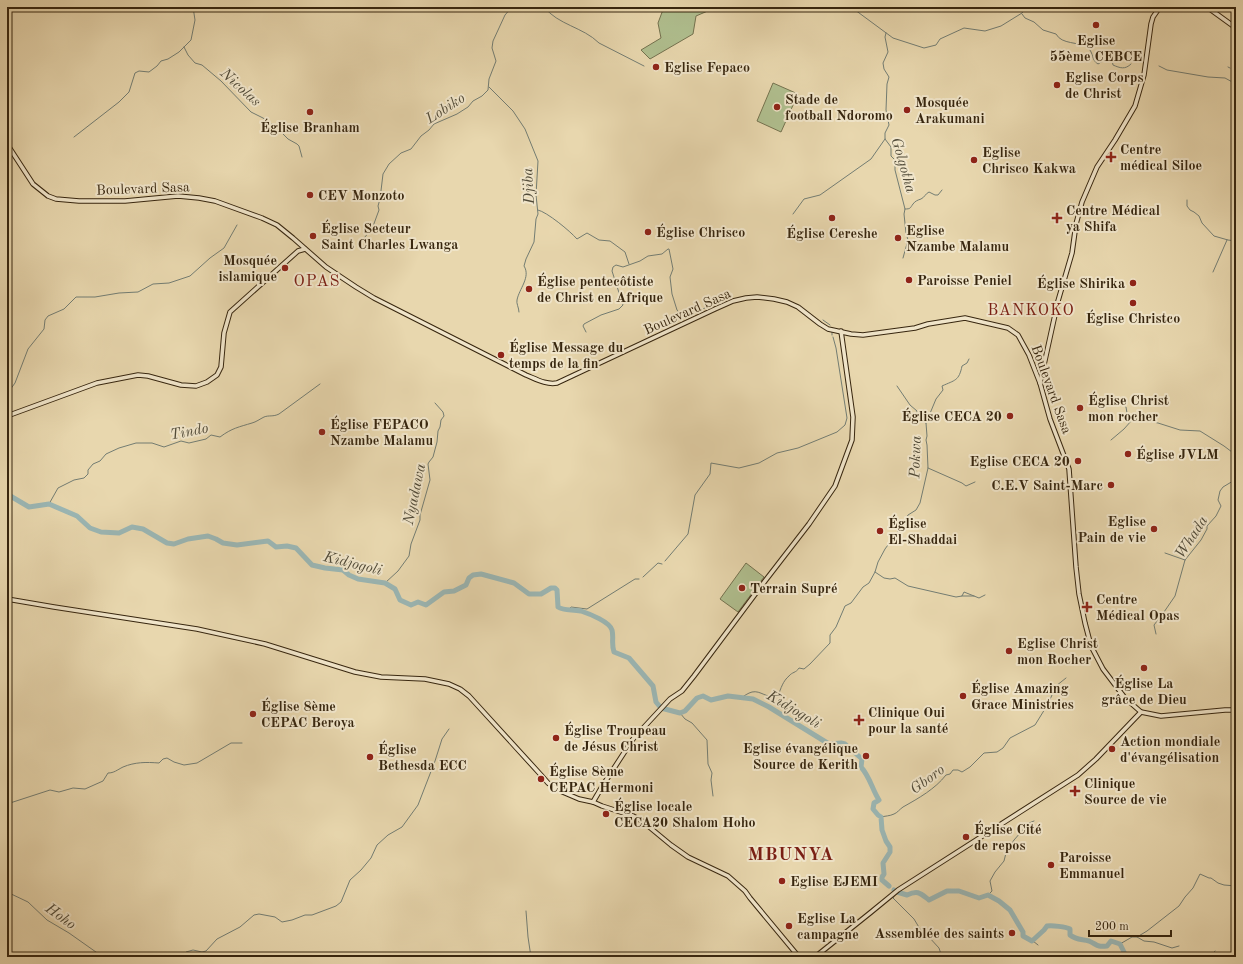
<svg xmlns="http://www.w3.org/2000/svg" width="1243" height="964" font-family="'Old Standard TT',serif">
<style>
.green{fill:#b0bf8f;stroke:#74724f}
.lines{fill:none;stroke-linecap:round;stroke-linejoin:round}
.stream{stroke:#737d73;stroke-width:1}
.river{stroke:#9bb7b5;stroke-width:5}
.secondary-casing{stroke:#37260f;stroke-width:5.5}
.secondary{stroke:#f0e5ca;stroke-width:3.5}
.poi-dot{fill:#8f2418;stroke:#f0e5ca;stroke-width:1.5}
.labels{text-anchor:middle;stroke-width:4;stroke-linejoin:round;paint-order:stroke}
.poi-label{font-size:14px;font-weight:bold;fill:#37260f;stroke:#f0e5ca;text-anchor:start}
.street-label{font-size:14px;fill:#37260f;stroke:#f0e5ca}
.water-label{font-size:15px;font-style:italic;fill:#504a38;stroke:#f0e5ca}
.quarter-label{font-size:16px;letter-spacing:1px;fill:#7a1f14;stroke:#f0e5ca}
.district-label{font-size:18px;font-weight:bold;letter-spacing:1px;fill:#7a1f14;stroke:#f0e5ca}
</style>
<rect width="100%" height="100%" fill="#e8d7ae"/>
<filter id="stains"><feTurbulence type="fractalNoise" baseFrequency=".005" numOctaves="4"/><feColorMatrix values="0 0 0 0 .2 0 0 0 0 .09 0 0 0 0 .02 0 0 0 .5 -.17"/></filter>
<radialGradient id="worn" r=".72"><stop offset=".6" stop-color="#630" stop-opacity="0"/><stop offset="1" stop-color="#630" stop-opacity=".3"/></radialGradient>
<g class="green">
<polygon points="664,7 710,7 710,10 696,16 693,34 650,59 641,50 661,38 658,23"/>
<polygon points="773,83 798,94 781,132 757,121"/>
<polygon points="746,563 764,577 738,612 720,599"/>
</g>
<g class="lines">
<g class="stream">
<path d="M544 7C558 25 583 27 599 43L644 66"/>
<polyline points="851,7 893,38 924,48 936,45 940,39 964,28 985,31 1001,26 1022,13 1027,7"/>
<path d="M1022 14 1025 18 1034 22 1043 30 1056 34C1062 45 1078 41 1088 48 1094 53 1091 60 1098 64L1103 61 1112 60 1113 65C1120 68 1125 70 1131 64"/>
<polyline points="886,33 885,37 888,52 883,63 884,69 889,77 887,84 886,110 889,125 885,133 885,139 891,147 891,156 895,160 895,170 905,209 904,214 906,233 908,240 903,258"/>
<polyline points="184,47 188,55 195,63 202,65 221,81 251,112 263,118 275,126 288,139 297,144 299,146 302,157"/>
<polyline points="1159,66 1167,70 1208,77 1225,78 1236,84"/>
<polyline points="1228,67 1230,68"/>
<path d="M489 87 513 111 525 129 538 161 536 195 538 214 536 219 534 242 526 259 524 266C531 277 519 289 517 300 516 303 519 308 519 312"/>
<polyline points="74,137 119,102 129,92 135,73 139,71 149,72 157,66 161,61 168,59 179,52 191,40 195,20 193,7"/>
<polyline points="1187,200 1187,206 1190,210 1194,212 1199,216 1202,223 1214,236 1228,240 1236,241"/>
<path d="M905 209C911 209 910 208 913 204 915 201 918 200 921 199 925 197 925 194 929 192L935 195H938L942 190"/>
<path d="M538 210C547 212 570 231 577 239L587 233 599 240 610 241 625 252 629 264"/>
<polyline points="793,214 804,199 820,195 871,159 885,139"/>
<polyline points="364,238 372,229 379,210 378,206 380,199 383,174 389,164 401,153 411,149 421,136 429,130 434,124 457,114 468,107 473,101 482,96 488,90 489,79 496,61 492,48 493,41 505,15 512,7"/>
<polyline points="1213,272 1227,240"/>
<polyline points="823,320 830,325"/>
<polyline points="586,332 583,326 584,324 601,315 619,309 623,305 612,271 613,267 616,265 623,267 640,261 648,256 662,254 668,249 669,249 673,269 670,277 672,294 677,310 682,316 725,301"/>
<polyline points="832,332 832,335"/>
<path d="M897 386 910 405 917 411C917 418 919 421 926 423"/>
<polyline points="7,394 15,383 28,349 44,329 45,320 48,316 64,309 76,297 95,297 119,293 138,292 153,284 169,283 190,276 210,258 224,248 237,225"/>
<polyline points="1118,401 1126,407 1127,413 1133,419 1137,421 1143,422 1148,421 1158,423 1180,430 1200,431 1224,446 1236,455"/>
<polyline points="1111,440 1124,429 1132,420"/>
<polyline points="928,468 962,483 966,486 975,482"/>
<path d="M49 504 58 488 74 480 84 478 88 474V470L93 464 100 461 106 454 119 448 136 443H152L164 447 181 441 189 443 206 439 211 435 220 437C232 428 239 427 252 423 256 422 260 419 264 417 269 415 273 417 279 414L320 384"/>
<polyline points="1165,553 1185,560"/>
<polyline points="665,561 688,534 695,495 710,474 711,463 739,468 759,463 777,453 798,448 837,432 845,425 847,418 836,348 833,337"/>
<polyline points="875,572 884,578 890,579 895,578 908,586 956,597 962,596 964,592 979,598 985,595"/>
<polyline points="643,577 658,563 662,564"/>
<polyline points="385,583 398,571 409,556 411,544 420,520 420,515 430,480 428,464 429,462 433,457 437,442 438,431 440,427 441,420 444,416 443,412 435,403"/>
<polyline points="962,596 974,596"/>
<polyline points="569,609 571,607 587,609 635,579 639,579"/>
<polyline points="1156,634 1154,625 1164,612 1175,596 1185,560 1201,540 1207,529 1207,526 1216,516 1221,506 1218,500 1220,491 1223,487 1233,481 1236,475"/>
<path d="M741 698C744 696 748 693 752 692 761 690 766 699 778 696 781 688 783 681 789 676 792 672 796 673 799 668L804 669 810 664 830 643V635L836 627 845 606 851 603 863 587 869 583 875 572 878 562 885 549 899 530 908 515 916 510 920 503 928 468 927 445 926 440 927 436 926 423 936 399 943 390 942 386C955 380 959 381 962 366L967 363 969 359"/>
<polyline points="680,713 685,719 692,723 707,740 708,764 712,773 711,780 713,796"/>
<path d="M7 804 50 790 59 792 73 788 85 789 103 781 108 773C114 773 117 770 123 767 135 762 146 762 159 763L163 759 167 758 174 762 184 765 197 763 231 743H242"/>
<path d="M881 817C885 816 890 816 894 814 897 813 900 809 903 807 919 798 935 789 946 775L950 774 953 770H958L962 772 970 767 984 753 997 752 1003 748 1010 738 1035 725 1048 704 1056 686 1066 678"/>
<polyline points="7,892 28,902 47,920 69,933 103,957"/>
<polyline points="895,895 893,898 914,919 920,929 928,936 939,948 942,957"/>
<polyline points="988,895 992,891 990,881 995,872 1004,861 1006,853 1014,840 1029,823 1034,821"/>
<polyline points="526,911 528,937 531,957"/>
<polyline points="1137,937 1144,941 1154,942 1172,948 1179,946"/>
<polyline points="1033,941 1038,945"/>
<polyline points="1120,944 1132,937 1137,937 1147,931 1179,906 1185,897 1193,888 1200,874 1209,878 1211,878 1218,883 1224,885 1236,886"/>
<polyline points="184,957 186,952 193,950 202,952 206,951 217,939 240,927 254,915 259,914 275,917 282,922 292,920 305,915 312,915 336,906 341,902 350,880 361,870 371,858 377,845 388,835 402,827 418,805 435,761 442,739 449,729"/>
<polyline points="1211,957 1215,951"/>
</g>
<g class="river">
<path d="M7 494 29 507 49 504 77 516 90 528 101 532 119 533 132 527 143 529 167 543 174 544 188 539 208 536 216 539 223 543 237 545 268 541 276 547 287 546 296 548 312 565 325 568 343 570 349 575 358 579 385 583 395 589 400 600 411 605 418 602 426 605 444 592 454 591 466 585 469 578 473 575 481 574 514 583 529 594H541L551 588H555L557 590 558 607C564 611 573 609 581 611 590 614 610 622 612 630 614 638 611 643 614 652L629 658 653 686 656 702 661 708 680 713 685 711 697 698 703 696 711 700 728 696 753 699 769 707 829 744 841 743 845 744 862 759 861 767C870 777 872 789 879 800L874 803 873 809 878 815 881 817 882 830 886 841 890 847V852L883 863 884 874 882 877V880L889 886"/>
<path d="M894 890 897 892 907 895C918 890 920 893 929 900L947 891H959L979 898 988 895 999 901 1010 910 1023 932V936L1032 941 1044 930 1047 926C1052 925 1066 927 1070 929V935C1076 940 1082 939 1089 941 1098 945 1096 947 1107 946L1111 941 1120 944 1125 954 1129 957"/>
</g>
<g class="secondary-casing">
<g id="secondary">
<polyline points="1207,7 1236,28"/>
<path d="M7 144 33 184 48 196 56 199 79 201H125L178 196 199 198 215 201 262 218 277 225 293 238 326 267 356 287 374 298 526 375C536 379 546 385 557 383L715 309 733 301 746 298 757 297 774 299 787 302 798 307 820 324 828 329 851 334 863 335 915 328 928 324 965 318 1008 328 1018 335 1029 355 1040 383 1050 419 1069 469 1076 567 1079 594 1085 623 1091 646 1103 669 1125 698 1141 712 1161 716 1225 710H1236"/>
<polyline points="1040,383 1058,301 1072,253 1076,224 1082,202 1097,167 1115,140 1135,106 1144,75 1151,24 1153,17 1160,7"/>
<polyline points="7,416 97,383 138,375 148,376 181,385 196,386 207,382 217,375 221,367 224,333 230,312 298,251 305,249"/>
<polyline points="7,599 54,607 197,629 265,644 355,672 381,677 425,679 449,684 460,689 469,696 541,775 548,783 558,790 579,799 593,802 602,806 633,816 642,821 671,845 688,857 728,876 745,891 750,898 799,957"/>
<polyline points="593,802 603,785 633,739 670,699 682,691 694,676 765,581 809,524 835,486 852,440 853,417 841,331"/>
<polyline points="815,957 870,913 898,890 1078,775 1096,759 1141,712"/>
</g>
</g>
<use href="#secondary" class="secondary"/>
</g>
<g class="poi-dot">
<circle cx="1096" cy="25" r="4"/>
<circle cx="656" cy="67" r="4"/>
<circle cx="1057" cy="85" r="4"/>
<circle cx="777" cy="107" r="4"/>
<circle cx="907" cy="110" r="4"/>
<circle cx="310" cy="112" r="4"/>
<path d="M1109 151h4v4h4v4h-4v4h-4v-4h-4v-4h4z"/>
<circle cx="974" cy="160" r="4"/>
<circle cx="310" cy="195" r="4"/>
<circle cx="832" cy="218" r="4"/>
<path d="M1055 212h4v4h4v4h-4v4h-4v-4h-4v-4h4z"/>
<circle cx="648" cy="232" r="4"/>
<circle cx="313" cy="236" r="4"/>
<circle cx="898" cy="238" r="4"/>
<circle cx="285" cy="268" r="4"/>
<circle cx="909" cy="280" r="4"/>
<circle cx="1133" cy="283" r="4"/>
<circle cx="529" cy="289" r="4"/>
<circle cx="1133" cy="303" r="4"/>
<circle cx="501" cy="355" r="4"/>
<circle cx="1080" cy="408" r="4"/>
<circle cx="1010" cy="416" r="4"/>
<circle cx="322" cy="432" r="4"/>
<circle cx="1128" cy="454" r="4"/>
<circle cx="1078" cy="461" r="4"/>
<circle cx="1111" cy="485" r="4"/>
<circle cx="1154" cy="529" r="4"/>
<circle cx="880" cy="531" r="4"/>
<circle cx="742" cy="588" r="4"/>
<path d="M1085 601h4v4h4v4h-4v4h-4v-4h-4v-4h4z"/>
<circle cx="1009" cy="651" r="4"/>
<circle cx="1144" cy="668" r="4"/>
<circle cx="963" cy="696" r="4"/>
<circle cx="253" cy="714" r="4"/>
<path d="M857 714h4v4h4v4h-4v4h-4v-4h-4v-4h4z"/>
<circle cx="556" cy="738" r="4"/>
<circle cx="1112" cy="749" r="4"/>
<circle cx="866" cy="756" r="4"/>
<circle cx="370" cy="757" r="4"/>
<circle cx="541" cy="779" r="4"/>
<path d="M1073 785h4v4h4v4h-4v4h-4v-4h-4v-4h4z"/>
<circle cx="606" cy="814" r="4"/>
<circle cx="966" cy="837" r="4"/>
<circle cx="1051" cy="865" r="4"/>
<circle cx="782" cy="881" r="4"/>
<circle cx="789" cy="926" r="4"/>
<circle cx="1012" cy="933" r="4"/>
</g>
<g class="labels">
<g class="poi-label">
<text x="1096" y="45" text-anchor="middle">Eglise<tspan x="1096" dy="16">55ème CEBCE</tspan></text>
<text x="664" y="72">Eglise Fepaco</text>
<text x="1065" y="82">Eglise Corps<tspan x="1065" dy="16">de Christ</tspan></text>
<text x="785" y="104">Stade de<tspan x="785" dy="16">football Ndoromo</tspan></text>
<text x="915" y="107">Mosquée<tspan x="915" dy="16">Arakumani</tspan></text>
<text x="310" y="132" text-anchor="middle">Église Branham</text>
<text x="1120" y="154">Centre<tspan x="1120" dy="16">médical Siloe</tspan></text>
<text x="982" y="157">Eglise<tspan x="982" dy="16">Chrisco Kakwa</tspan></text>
<text x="318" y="200">CEV Monzoto</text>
<text x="1066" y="215">Centre Médical<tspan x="1066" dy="16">ya Shifa</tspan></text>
<text x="321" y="233">Église Secteur<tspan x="321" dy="16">Saint Charles Lwanga</tspan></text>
<text x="906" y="235">Eglise<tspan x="906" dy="16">Nzambe Malamu</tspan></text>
<text x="656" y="237">Église Chrisco</text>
<text x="832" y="238" text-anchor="middle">Église Cereshe</text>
<text x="277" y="265" text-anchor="end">Mosquée<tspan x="277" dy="16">islamique</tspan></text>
<text x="917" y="285">Paroisse Peniel</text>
<text x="537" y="286">Église pentecôtiste<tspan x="537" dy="16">de Christ en Afrique</tspan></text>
<text x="1125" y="288" text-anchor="end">Église Shirika</text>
<text x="1133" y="323" text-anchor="middle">Église Christco</text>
<text x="509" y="352">Église Message du<tspan x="509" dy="16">temps de la fin</tspan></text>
<text x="1088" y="405">Église Christ<tspan x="1088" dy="16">mon rocher</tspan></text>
<text x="1002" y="421" text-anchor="end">Église CECA 20</text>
<text x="330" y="429">Église FEPACO<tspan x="330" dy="16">Nzambe Malamu</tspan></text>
<text x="1136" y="459">Église JVLM</text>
<text x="1070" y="466" text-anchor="end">Eglise CECA 20</text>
<text x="1103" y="490" text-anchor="end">C.E.V Saint-Marc</text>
<text x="1146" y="526" text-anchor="end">Eglise<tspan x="1146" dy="16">Pain de vie</tspan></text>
<text x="888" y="528">Église<tspan x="888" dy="16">El-Shaddai</tspan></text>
<text x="750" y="593">Terrain Supré</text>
<text x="1096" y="604">Centre<tspan x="1096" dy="16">Médical Opas</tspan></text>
<text x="1017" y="648">Eglise Christ<tspan x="1017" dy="16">mon Rocher</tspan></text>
<text x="1144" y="688" text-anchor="middle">Église La<tspan x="1144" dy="16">grâce de Dieu</tspan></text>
<text x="971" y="693">Église Amazing<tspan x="971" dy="16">Grace Ministries</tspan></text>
<text x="261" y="711">Église 8ème<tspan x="261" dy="16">CEPAC Beroya</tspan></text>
<text x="868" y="717">Clinique Oui<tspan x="868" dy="16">pour la santé</tspan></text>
<text x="564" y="735">Église Troupeau<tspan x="564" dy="16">de Jésus Christ</tspan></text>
<text x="1120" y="746">Action mondiale<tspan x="1120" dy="16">d'évangélisation</tspan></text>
<text x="858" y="753" text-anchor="end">Eglise évangélique<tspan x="858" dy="16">Source de Kerith</tspan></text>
<text x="378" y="754">Église<tspan x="378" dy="16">Bethesda ECC</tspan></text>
<text x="549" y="776">Église 8ème<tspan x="549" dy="16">CEPAC Hermoni</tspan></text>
<text x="1084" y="788">Clinique<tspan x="1084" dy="16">Source de vie</tspan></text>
<text x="614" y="811">Église locale<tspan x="614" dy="16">CECA20 Shalom Hoho</tspan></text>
<text x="974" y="834">Église Cité<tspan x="974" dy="16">de repos</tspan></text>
<text x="1059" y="862">Paroisse<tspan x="1059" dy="16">Emmanuel</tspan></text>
<text x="790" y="886">Eglise EJEMI</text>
<text x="797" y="923">Eglise La<tspan x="797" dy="16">campagne</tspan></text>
<text x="1004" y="938" text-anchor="end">Assemblée des saints</text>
</g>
<g class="street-label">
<text transform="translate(143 188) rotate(-2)" y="5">Boulevard Sasa</text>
<text transform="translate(687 311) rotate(-24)" y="5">Boulevard Sasa</text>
<text transform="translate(1052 389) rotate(70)" y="5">Boulevard Sasa</text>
</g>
<g class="water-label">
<text transform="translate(241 87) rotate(42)" y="5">Nicolas</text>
<text transform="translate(445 108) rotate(-33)" y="5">Lobiko</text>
<text transform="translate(904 165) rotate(74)" y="5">Golgotha</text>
<text transform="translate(528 186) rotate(-93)" y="5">Djiba</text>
<text transform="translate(189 431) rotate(-11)" y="5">Tindo</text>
<text transform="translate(915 457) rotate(-88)" y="5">Pokwa</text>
<text transform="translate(414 494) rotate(-78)" y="5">Nyadawa</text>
<text transform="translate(1191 537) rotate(-57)" y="5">Whada</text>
<text transform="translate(353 563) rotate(14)" y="5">Kidjogoli</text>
<text transform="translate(794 709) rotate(31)" y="5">Kidjogoli</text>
<text transform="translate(927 779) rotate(-37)" y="5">Gboro</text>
<text transform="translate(61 916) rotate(36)" y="5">Hoho</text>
</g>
<g class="quarter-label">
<text x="317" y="286">OPAS</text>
<text x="1031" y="315">BANKOKO</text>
</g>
<g class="district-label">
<text x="791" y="860">MBUNYA</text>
</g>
</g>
<rect width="1243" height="964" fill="none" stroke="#e8d7ae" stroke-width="24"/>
<rect x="8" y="8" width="1227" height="948" fill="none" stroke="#37260f" stroke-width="2"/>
<rect x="12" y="12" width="1219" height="940" fill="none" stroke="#37260f"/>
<path d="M1089 930v6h82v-6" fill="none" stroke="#37260f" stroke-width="2"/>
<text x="1095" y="930" font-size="12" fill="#37260f" stroke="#f0e5ca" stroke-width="3" paint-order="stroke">200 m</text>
<rect width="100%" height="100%" filter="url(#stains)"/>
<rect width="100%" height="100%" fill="url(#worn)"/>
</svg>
